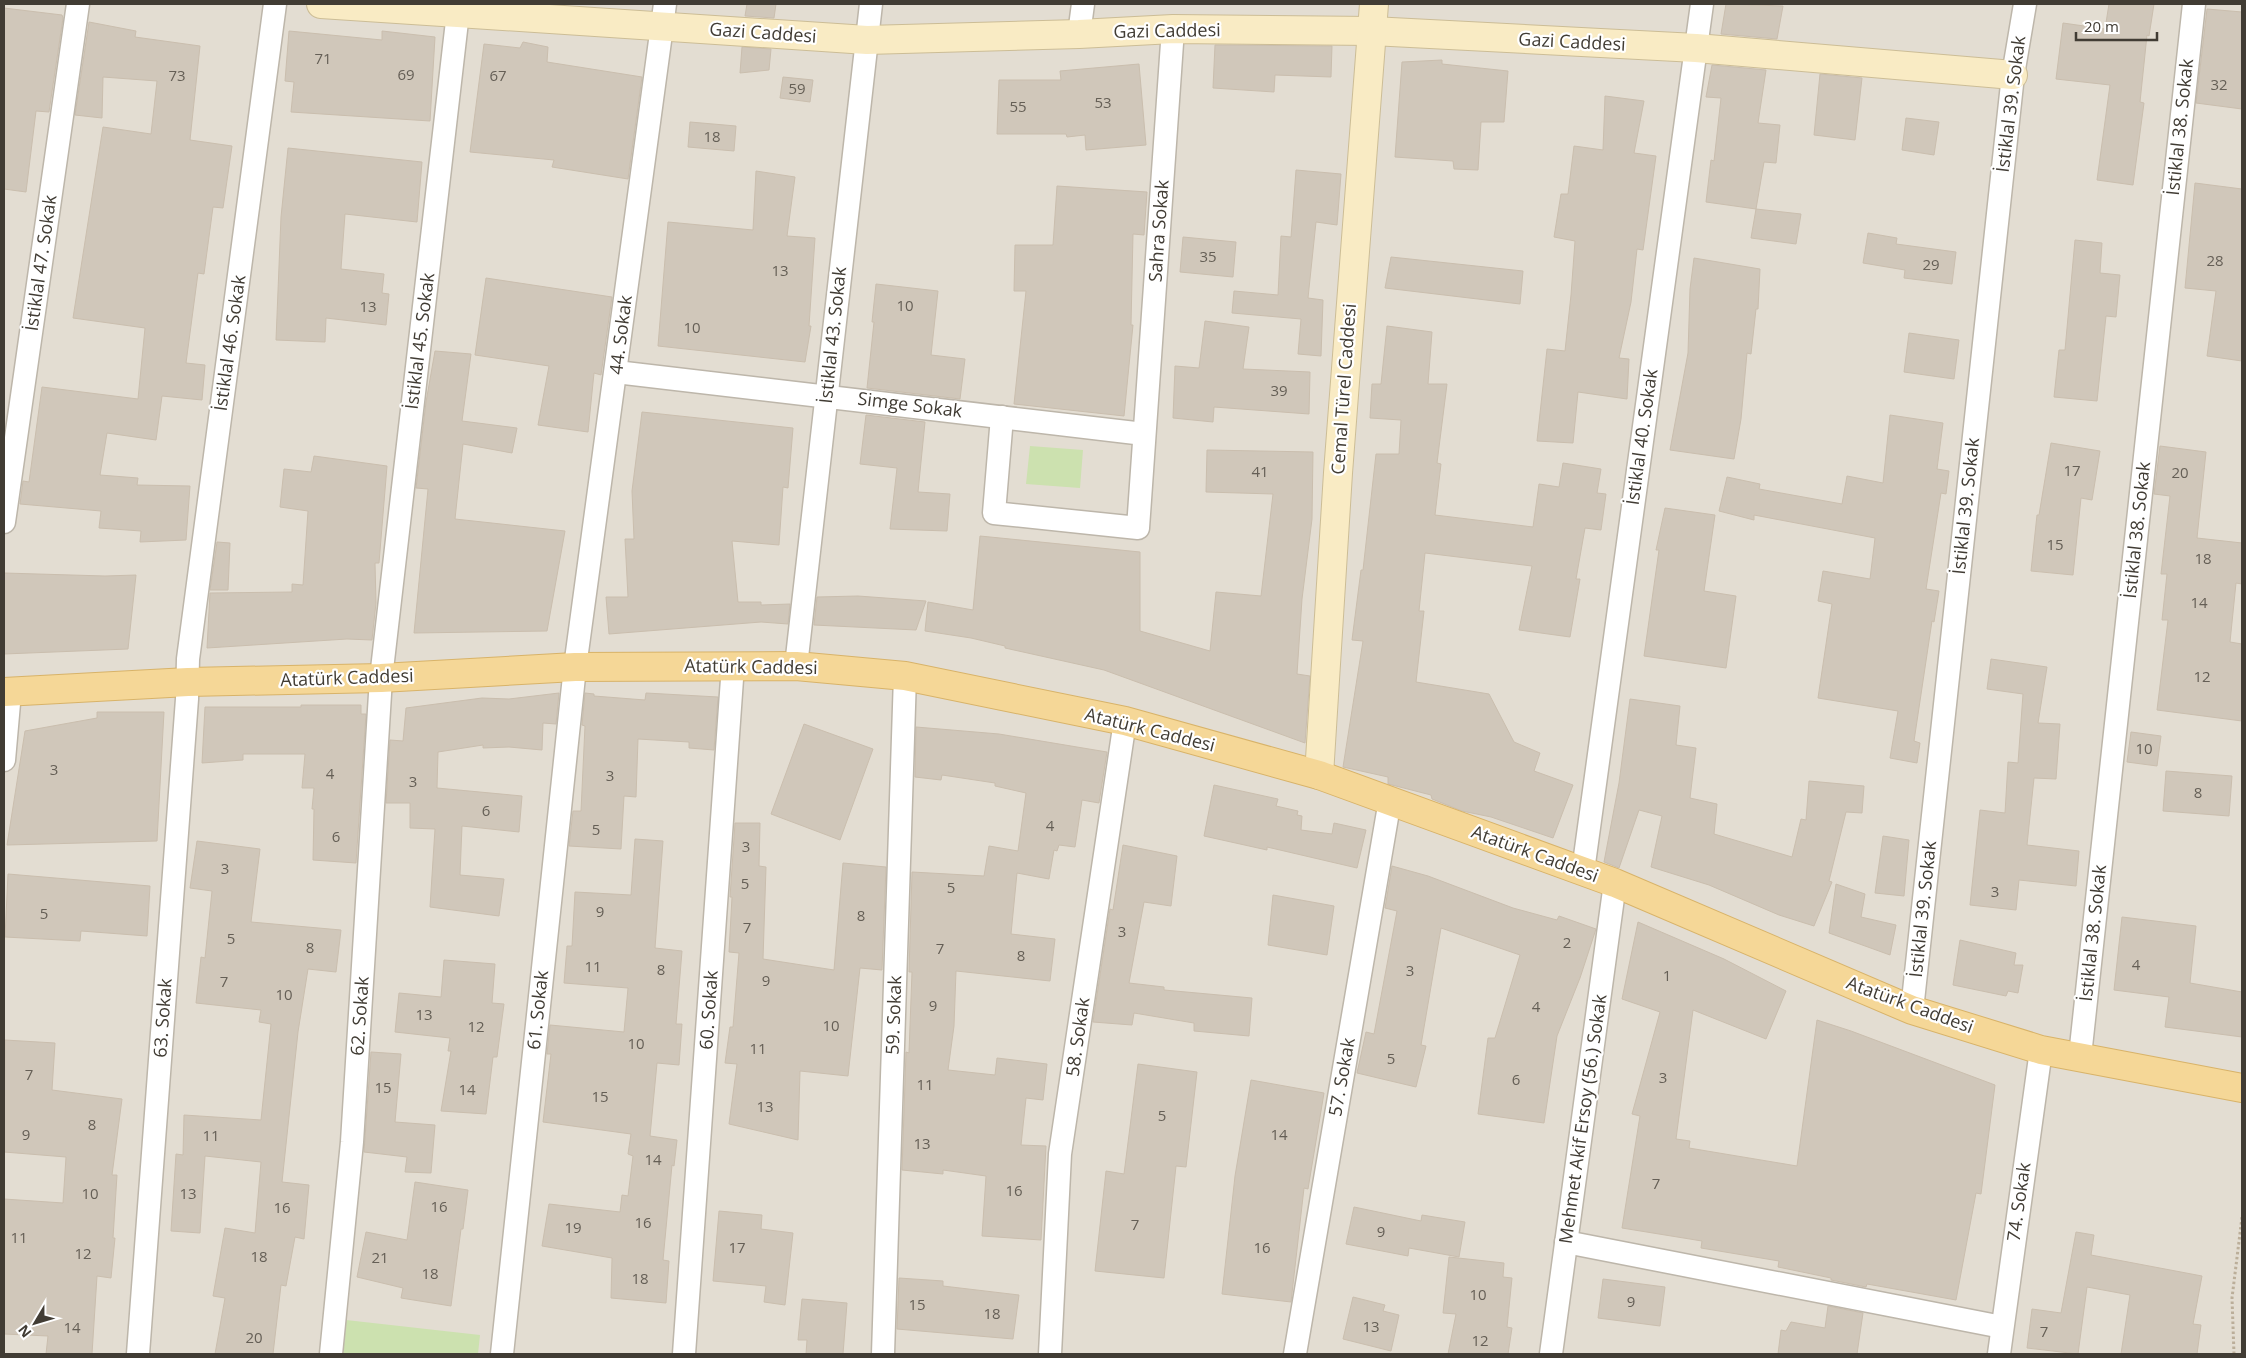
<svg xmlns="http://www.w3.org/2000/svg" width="2246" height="1358" font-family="'Open Sans',sans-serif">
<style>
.residential{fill:#e3ddd2}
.green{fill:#cce1af}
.building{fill:#d0c7ba;stroke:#cabeae}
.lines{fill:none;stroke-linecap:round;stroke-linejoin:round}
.street-casing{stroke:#bdb6aa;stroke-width:25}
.secondary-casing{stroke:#ccbd96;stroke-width:30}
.primary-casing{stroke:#d8b369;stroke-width:30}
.path{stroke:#bbae99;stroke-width:3;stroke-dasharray:2.5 2.5;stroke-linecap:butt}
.street{stroke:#fff;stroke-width:22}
.secondary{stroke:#f9ebc4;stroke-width:28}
.primary{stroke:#f5d797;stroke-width:28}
.labels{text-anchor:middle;stroke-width:4.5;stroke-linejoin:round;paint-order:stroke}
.number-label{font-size:15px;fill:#655f56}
.street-label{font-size:18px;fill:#413c34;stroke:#fff}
</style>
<rect width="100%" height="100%" fill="#f0ece3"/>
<rect class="residential" x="4" y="4" width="2238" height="1350"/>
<g class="green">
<polygon points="1030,446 1083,450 1080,488 1026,484"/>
<polygon points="346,1320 480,1335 478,1354 343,1354"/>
</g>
<g class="building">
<polygon points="747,4 776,4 774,18 745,16"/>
<polygon points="1726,4 1783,6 1777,39 1721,34"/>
<polygon points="2109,4 2154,4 2149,36 2147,35 2140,102 2144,103 2133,185 2097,180 2110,85 2056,79 2063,23 2105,29"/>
<polygon points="4,8 62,15 63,18 49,112 36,111 26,192 4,189"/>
<polygon points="2207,9 2242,12 2242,109 2196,103"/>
<polygon points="89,22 136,31 135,37 200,46 190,140 232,146 223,208 213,207 204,274 198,273 186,363 205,365 202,400 162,396 156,440 107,433 100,475 138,478 137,485 190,486 186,540 140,542 141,531 99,528 101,511 20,504 23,481 29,482 42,387 138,399 145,328 73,318 103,127 151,134 157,81 103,77 102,118 75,115"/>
<polygon points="289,31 382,40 382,31 435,37 430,121 291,112 294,82 285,81"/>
<polygon points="523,42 548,47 547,62 642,77 628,179 552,167 554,160 470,152 484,44 520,48"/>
<polygon points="1215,45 1332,46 1331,77 1275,75 1274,92 1213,88"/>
<polygon points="742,47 771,49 769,70 740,73"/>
<polygon points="1442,60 1442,64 1508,71 1504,122 1481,122 1478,170 1454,169 1453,161 1395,157 1402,62"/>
<polygon points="1139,64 1146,145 1086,150 1085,135 1067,137 1066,134 997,134 999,80 1061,80 1060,71"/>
<polygon points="1712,65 1766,70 1758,123 1780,125 1776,163 1764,162 1756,209 1706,202 1711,160 1714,161 1721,98 1706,97"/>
<polygon points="1820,74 1862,78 1855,140 1814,135"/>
<polygon points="783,77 813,80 810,102 780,98"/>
<polygon points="1605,96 1644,101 1634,153 1656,156 1643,250 1637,249 1631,302 1619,358 1629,359 1627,399 1578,392 1573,443 1537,441 1547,349 1565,351 1571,295 1575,241 1554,237 1561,194 1568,194 1574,146 1603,150"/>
<polygon points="1906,118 1939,122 1934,155 1902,150"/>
<polygon points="690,122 736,126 734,151 688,147"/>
<polygon points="288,148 422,162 417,222 345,214 341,269 384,274 382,293 389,294 386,325 326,318 325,342 276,340 281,217"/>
<polygon points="1296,170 1341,174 1337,225 1316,222 1308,298 1323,300 1321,356 1298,354 1301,319 1232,313 1234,291 1278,295 1281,236 1291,237"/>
<polygon points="756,171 795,177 787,236 815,238 809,326 811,326 805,362 658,346 668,222 753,230"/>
<polygon points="2195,183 2242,189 2242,361 2207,356 2216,291 2185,288"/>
<polygon points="1057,186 1147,192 1144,235 1133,234 1131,325 1133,325 1124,416 1014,404 1026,291 1014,291 1015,245 1053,245"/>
<polygon points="1756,209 1801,214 1796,244 1751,238"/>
<polygon points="1868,233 1897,238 1896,244 1956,252 1952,284 1904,278 1905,270 1863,263"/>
<polygon points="1183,237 1236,242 1233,277 1180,272"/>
<polygon points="2075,240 2102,243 2100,273 2120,275 2116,317 2106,316 2097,401 2054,397 2059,350 2065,350"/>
<polygon points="1391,257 1523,271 1520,304 1385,288"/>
<polygon points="1694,258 1760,269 1758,309 1756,309 1751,354 1747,353 1741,419 1734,459 1670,450 1688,353 1690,289"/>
<polygon points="486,278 612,297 601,375 594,373 588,432 538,425 549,366 475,355"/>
<polygon points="876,284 938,291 931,355 965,359 960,399 867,388 874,322 872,322"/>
<polygon points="1205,321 1249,327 1243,369 1310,372 1309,414 1214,407 1213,422 1173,418 1175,366 1199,368"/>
<polygon points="1387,326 1432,332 1428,384 1447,384 1437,463 1441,464 1435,515 1533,527 1539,484 1559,487 1563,463 1601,469 1597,493 1606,494 1601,530 1585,528 1576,579 1580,579 1570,637 1519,630 1532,566 1425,553 1419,611 1424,611 1416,682 1489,694 1514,742 1540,753 1534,771 1573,785 1553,838 1491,817 1462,811 1432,799 1431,795 1388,784 1388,777 1343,767 1363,641 1352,640 1361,570 1363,570 1376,454 1399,454 1401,420 1370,418 1372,384 1381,384"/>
<polygon points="1909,333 1959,340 1954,379 1904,372"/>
<polygon points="435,351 471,354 462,421 517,428 512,453 463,444 455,519 565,531 547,631 414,633 428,489 416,488 426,402"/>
<polygon points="642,412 793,428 788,488 783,487 779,545 732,541 738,602 761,602 761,605 790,604 788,624 761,622 609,634 606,597 628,597 625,539 634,539 632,491"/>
<polygon points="866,415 925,422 918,492 950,494 947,531 890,529 897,468 860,464"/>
<polygon points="1890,415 1943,423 1937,469 1949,471 1946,494 1941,493 1926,589 1939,591 1934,622 1932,621 1914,741 1920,743 1917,763 1890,758 1898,711 1818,698 1832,604 1818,601 1823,571 1870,579 1875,538 1754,515 1754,520 1719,511 1727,477 1760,484 1759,489 1842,504 1847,476 1883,483"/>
<polygon points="2051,443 2100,451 2092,500 2081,498 2073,575 2031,571 2037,515 2039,515"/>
<polygon points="2160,446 2206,452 2197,538 2242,543 2242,584 2236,583 2230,642 2242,644 2242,721 2157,710 2168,620 2162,620 2167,574 2161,574 2170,496 2154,494"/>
<polygon points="1207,450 1313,452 1312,519 1302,599 1297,674 1310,676 1305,743 1104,670 1005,648 1005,646 971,638 925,631 928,602 973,610 980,536 1140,552 1140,631 1210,651 1216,592 1261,596 1273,494 1206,492"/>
<polygon points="314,456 387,466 379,563 375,563 376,603 372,640 347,639 207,648 210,593 292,592 292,584 303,585 308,511 280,507 284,469 311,472"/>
<polygon points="1665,508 1715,515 1704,591 1736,596 1726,668 1644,656 1659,550 1656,550"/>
<polygon points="217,542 230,543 228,590 210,590"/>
<polygon points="4,573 105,576 136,575 128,649 4,654"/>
<polygon points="858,596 926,601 916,630 814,625 817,597"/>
<polygon points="1991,659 2047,667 2038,723 2060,724 2056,779 2034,778 2027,845 2079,851 2076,886 2019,880 2016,910 1970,905 1980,810 2005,813 2008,762 2018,763 2023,694 1987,689"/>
<polygon points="559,693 556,724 543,723 542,750 509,747 483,748 483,745 438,752 437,788 522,796 519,832 462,826 460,875 504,879 499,916 430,907 435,829 410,828 410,803 386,803 390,740 403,741 406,708 482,698 509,699"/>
<polygon points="585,693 594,694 594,696 645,700 646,693 718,697 714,750 689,748 689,742 638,739 636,797 624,796 621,849 569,846 573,811 581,811 585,726 582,725"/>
<polygon points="1630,699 1680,706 1676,745 1696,748 1690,798 1717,804 1714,834 1792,857 1801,819 1806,820 1809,781 1864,786 1862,813 1846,812 1829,881 1832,882 1814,926 1779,915 1709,885 1651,867 1662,816 1639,810 1619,868 1604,862 1619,783"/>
<polygon points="301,705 361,705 361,714 366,714 356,863 313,860 314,809 312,809 314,788 302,788 305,754 243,754 243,760 202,763 205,707 301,707"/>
<polygon points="97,712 164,712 157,841 7,845 25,731 97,718"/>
<polygon points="804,724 873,749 840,840 771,814"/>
<polygon points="916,727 999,734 1107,752 1099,803 1082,800 1075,847 1059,845 1057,851 1054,850 1049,879 1017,873 1011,934 1055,939 1050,981 956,971 954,1026 948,1070 995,1075 997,1058 1047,1064 1043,1100 1026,1098 1021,1145 1046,1146 1041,1240 982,1236 986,1176 943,1170 943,1174 902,1170 906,1052 909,1053 912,972 909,972 912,872 984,876 989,846 1018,851 1026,793 995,786 995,783 942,775 941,780 915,777"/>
<polygon points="2131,732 2161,736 2157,766 2127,762"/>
<polygon points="2166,771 2232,776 2229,816 2163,811"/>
<polygon points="1214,785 1278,799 1276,806 1298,811 1297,815 1302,816 1301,830 1332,834 1334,823 1366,830 1357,868 1267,847 1267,850 1204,836"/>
<polygon points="735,823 760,823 759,866 766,867 763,959 834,970 843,863 886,867 882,970 860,968 848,1076 800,1071 798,1140 729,1124 737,1064 725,1063 730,1027 733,1027 739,953 729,952 732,897 730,897"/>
<polygon points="1883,836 1909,840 1904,896 1875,893"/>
<polygon points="635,839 663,841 655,948 682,951 676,1024 682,1024 679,1065 657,1063 650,1136 677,1140 674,1166 672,1165 663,1260 669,1261 666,1303 611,1298 612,1258 542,1246 549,1204 620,1212 622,1195 628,1196 633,1156 628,1154 631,1134 543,1122 551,1054 547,1054 550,1025 624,1032 628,988 564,983 567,946 572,946 575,892 631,895"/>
<polygon points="197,841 260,849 251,922 341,930 336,972 308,969 298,1032 282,1182 309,1185 304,1239 295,1237 286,1286 281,1285 273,1354 215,1354 225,1298 213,1296 225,1228 255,1233 261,1162 205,1156 200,1233 171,1231 176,1154 183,1155 184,1115 261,1120 271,1024 259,1022 261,1010 196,1003 201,957 205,958 212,891 190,888"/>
<polygon points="1123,845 1177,856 1171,906 1144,902 1129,983 1164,987 1164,990 1252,998 1249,1036 1194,1031 1194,1023 1134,1013 1132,1025 1093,1022 1110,909 1113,910"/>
<polygon points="1392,866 1428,876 1513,908 1557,920 1559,916 1596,929 1580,978 1557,1036 1544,1123 1478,1114 1488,1038 1495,1038 1520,955 1441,928 1421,1045 1426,1046 1416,1087 1357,1073 1366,1032 1374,1034 1397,911 1385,908"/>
<polygon points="8,874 150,886 147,936 81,931 80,941 5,937"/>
<polygon points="1836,884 1865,894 1861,917 1896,925 1890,955 1829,933"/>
<polygon points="1273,895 1334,906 1327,955 1268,945"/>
<polygon points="2122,917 2196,926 2190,983 2242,992 2242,1037 2165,1027 2169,997 2114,990"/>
<polygon points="1638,922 1724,959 1786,991 1766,1039 1693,1010 1676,1139 1690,1141 1689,1148 1797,1166 1817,1020 1851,1031 1995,1085 1981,1194 1976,1193 1956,1300 1867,1284 1866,1287 1831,1280 1831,1278 1778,1267 1779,1261 1701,1248 1702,1241 1622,1228 1640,1116 1632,1114 1660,1012 1622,999"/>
<polygon points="1960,940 2016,953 2014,965 2023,965 2018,993 2008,991 2006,996 1953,985"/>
<polygon points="444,960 495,964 492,1003 504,1004 497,1057 493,1057 486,1114 441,1111 451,1051 448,1051 450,1038 395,1032 399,993 441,997"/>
<polygon points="5,1040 55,1043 52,1090 122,1099 112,1175 117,1175 113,1238 115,1238 111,1278 97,1276 92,1354 46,1354 48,1336 4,1334 4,1199 63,1203 66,1157 4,1152"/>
<polygon points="371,1052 401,1054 395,1122 435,1125 431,1173 405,1172 407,1157 364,1152"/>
<polygon points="1138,1064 1197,1072 1186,1167 1176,1166 1164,1278 1095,1271 1106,1171 1124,1174"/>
<polygon points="1251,1080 1324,1093 1308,1189 1304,1188 1291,1302 1222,1294 1235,1176"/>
<polygon points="415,1182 468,1190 463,1229 461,1229 451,1306 401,1298 403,1288 357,1277 366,1232 407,1240"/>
<polygon points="1354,1207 1421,1221 1422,1215 1465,1222 1459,1257 1409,1248 1408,1256 1346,1244"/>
<polygon points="719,1211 762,1215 761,1229 793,1233 785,1305 764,1302 766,1286 713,1281"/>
<polygon points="2076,1232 2094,1235 2091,1255 2202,1276 2193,1324 2201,1325 2197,1354 2121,1354 2130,1295 2087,1287 2078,1354 2027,1348 2032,1309 2061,1313"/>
<polygon points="1449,1257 1504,1263 1503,1277 1512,1278 1507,1327 1512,1328 1508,1354 1448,1354 1456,1314 1443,1313"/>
<polygon points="899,1278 943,1281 943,1286 1019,1295 1013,1339 897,1329"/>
<polygon points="1603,1279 1665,1287 1660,1326 1598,1318"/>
<polygon points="1353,1297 1385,1305 1383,1311 1399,1315 1391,1351 1343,1339"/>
<polygon points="802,1299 847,1303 843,1354 806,1354 807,1340 798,1340"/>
<polygon points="1828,1306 1863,1313 1857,1354 1778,1354 1781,1330 1786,1331 1791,1322 1825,1328"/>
</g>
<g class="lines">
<g class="street-casing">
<g id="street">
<polyline points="1079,34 1083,4"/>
<polyline points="616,372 1144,434"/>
<polyline points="1002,417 994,513 1138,528 1173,29"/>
<polyline points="4,522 78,4"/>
<polyline points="796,666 871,4"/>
<polyline points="4,760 10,692"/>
<polyline points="1583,871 1702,4"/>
<polyline points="1912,1010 2013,75 2025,4"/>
<polyline points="2080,1056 2194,4"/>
<polyline points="1566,1242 2002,1327"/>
<polyline points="138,1354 187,699 188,659 275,4"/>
<polyline points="331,1354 352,1142 381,678 459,4"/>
<polyline points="502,1354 575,667 665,4"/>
<polyline points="684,1354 733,665"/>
<polyline points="883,1354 905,676"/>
<polyline points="1050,1354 1060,1154 1125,721"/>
<polyline points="1295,1354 1390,800"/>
<polyline points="1551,1354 1615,883"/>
<polyline points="1999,1354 2041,1050"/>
</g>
</g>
<g class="secondary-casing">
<g id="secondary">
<polyline points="321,4 867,40 1079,34 1173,29 1372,31 1696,48 2013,75"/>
<polyline points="1319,775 1338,473 1374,4"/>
</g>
</g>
<g class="primary-casing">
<polyline id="primary" points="4,692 188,682 381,678 575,667 796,666 905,676 1125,721 1319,775 1615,883 1912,1010 2041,1050 2242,1088"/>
</g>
<polyline class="path" points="2234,1354 2232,1298 2242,1217"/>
<use href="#street" class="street"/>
<use href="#secondary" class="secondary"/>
<use href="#primary" class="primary"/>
</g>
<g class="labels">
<g class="number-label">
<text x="323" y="64">71</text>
<text x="406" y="80">69</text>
<text x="177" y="81">73</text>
<text x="498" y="81">67</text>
<text x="2219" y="90">32</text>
<text x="797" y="94">59</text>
<text x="1103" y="108">53</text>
<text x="1018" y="112">55</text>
<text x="712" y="142">18</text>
<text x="1208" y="262">35</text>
<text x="2215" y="266">28</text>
<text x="1931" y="270">29</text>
<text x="780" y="276">13</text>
<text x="905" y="311">10</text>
<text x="368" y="312">13</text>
<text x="692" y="333">10</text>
<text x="1279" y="396">39</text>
<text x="2072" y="476">17</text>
<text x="1260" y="477">41</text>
<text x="2180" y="478">20</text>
<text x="2055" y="550">15</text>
<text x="2203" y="564">18</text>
<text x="2199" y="608">14</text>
<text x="2202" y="682">12</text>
<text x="2144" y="754">10</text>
<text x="54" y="775">3</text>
<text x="330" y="779">4</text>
<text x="610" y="781">3</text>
<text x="413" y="787">3</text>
<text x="2198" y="798">8</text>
<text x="486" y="816">6</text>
<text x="1050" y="831">4</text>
<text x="596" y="835">5</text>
<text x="336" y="842">6</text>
<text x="746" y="852">3</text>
<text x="225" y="874">3</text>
<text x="745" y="889">5</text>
<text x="951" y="893">5</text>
<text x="1995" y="897">3</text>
<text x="600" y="917">9</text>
<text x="44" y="919">5</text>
<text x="861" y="921">8</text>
<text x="747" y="933">7</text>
<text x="1122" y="937">3</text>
<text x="231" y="944">5</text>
<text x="1567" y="948">2</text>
<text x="310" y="953">8</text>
<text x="940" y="954">7</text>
<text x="1021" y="961">8</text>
<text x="2136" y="970">4</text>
<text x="593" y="972">11</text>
<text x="661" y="975">8</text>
<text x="1410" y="976">3</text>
<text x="1667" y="981">1</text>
<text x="766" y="986">9</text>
<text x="224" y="987">7</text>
<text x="284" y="1000">10</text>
<text x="933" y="1011">9</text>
<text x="1536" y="1012">4</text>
<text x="424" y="1020">13</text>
<text x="831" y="1031">10</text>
<text x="476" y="1032">12</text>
<text x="636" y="1049">10</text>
<text x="758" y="1054">11</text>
<text x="1391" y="1064">5</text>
<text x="29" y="1080">7</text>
<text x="1663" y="1083">3</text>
<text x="1516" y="1085">6</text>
<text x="925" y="1090">11</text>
<text x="383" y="1093">15</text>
<text x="467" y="1095">14</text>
<text x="600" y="1102">15</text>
<text x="765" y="1112">13</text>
<text x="1162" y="1121">5</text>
<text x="92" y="1130">8</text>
<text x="26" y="1140">9</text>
<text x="1279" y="1140">14</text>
<text x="211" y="1141">11</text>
<text x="922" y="1149">13</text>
<text x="653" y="1165">14</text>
<text x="1656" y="1189">7</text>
<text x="1014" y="1196">16</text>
<text x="90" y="1199">10</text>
<text x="188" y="1199">13</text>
<text x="439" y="1212">16</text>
<text x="282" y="1213">16</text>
<text x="643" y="1228">16</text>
<text x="1135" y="1230">7</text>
<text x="573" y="1233">19</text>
<text x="1381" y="1237">9</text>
<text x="19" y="1243">11</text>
<text x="737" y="1253">17</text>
<text x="1262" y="1253">16</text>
<text x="83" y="1259">12</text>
<text x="259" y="1262">18</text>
<text x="380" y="1263">21</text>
<text x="430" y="1279">18</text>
<text x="640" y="1284">18</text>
<text x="1478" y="1300">10</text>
<text x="1631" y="1307">9</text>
<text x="917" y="1310">15</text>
<text x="992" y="1319">18</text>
<text x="1371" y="1332">13</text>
<text x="72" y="1333">14</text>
<text x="2044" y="1337">7</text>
<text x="254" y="1343">20</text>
<text x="1480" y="1346">12</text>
</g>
<g class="street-label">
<text transform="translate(1167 31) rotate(-1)" y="6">Gazi Caddesi</text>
<text transform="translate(763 33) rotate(4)" y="6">Gazi Caddesi</text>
<text transform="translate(1572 42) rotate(3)" y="6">Gazi Caddesi</text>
<text transform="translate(2011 104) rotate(-83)" y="6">İstiklal 39. Sokak</text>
<text transform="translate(2180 127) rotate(-84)" y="6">İstiklal 38. Sokak</text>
<text transform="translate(1159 231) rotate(-86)" y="6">Sahra Sokak</text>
<text transform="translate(41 263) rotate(-82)" y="6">İstiklal 47. Sokak</text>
<text transform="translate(621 335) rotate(-83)" y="6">44. Sokak</text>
<text transform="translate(833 335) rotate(-84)" y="6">İstiklal 43. Sokak</text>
<text transform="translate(420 341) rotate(-83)" y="6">İstiklal 45. Sokak</text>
<text transform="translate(230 343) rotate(-82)" y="6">İstiklal 46. Sokak</text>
<text transform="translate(1344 389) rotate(-86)" y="6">Cemal Türel Caddesi</text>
<text transform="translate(910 405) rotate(7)" y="6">Simge Sokak</text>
<text transform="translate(1642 437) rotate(-82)" y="6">İstiklal 40. Sokak</text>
<text transform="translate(1966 506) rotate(-84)" y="6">İstiklal 39. Sokak</text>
<text transform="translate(2137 530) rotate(-84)" y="6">İstiklal 38. Sokak</text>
<text transform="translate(751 667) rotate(1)" y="6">Atatürk Caddesi</text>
<text transform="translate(347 678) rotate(-2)" y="6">Atatürk Caddesi</text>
<text transform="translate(1150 730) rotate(14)" y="6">Atatürk Caddesi</text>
<text transform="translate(1535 854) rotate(20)" y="6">Atatürk Caddesi</text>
<text transform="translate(1923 909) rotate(-84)" y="6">İstiklal 39. Sokak</text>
<text transform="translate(2093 933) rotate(-84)" y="6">İstiklal 38. Sokak</text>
<text transform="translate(1910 1005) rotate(20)" y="6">Atatürk Caddesi</text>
<text transform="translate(538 1010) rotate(-84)" y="6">61. Sokak</text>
<text transform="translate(709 1010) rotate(-86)" y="6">60. Sokak</text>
<text transform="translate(894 1015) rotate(-88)" y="6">59. Sokak</text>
<text transform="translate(360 1016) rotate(-86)" y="6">62. Sokak</text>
<text transform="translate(163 1018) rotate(-86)" y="6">63. Sokak</text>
<text transform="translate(1078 1037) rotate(-82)" y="6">58. Sokak</text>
<text transform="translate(1342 1077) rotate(-80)" y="6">57. Sokak</text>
<text transform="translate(1583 1119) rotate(-82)" y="6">Mehmet Akif Ersoy (56.) Sokak</text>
<text transform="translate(2019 1202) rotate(-82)" y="6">74. Sokak</text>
</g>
</g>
<rect width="2246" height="1358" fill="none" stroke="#413c34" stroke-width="10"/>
<g transform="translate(35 1323) rotate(232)" stroke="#ffffff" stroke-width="4" paint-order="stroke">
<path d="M0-4L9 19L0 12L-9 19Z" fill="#413c34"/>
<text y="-8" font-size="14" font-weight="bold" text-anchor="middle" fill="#413c34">N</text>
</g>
<path d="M2076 32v8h81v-8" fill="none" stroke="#413c34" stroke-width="2.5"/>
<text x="2084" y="32" font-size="15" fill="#413c34" stroke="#ffffff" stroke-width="4" paint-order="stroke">20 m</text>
</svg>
